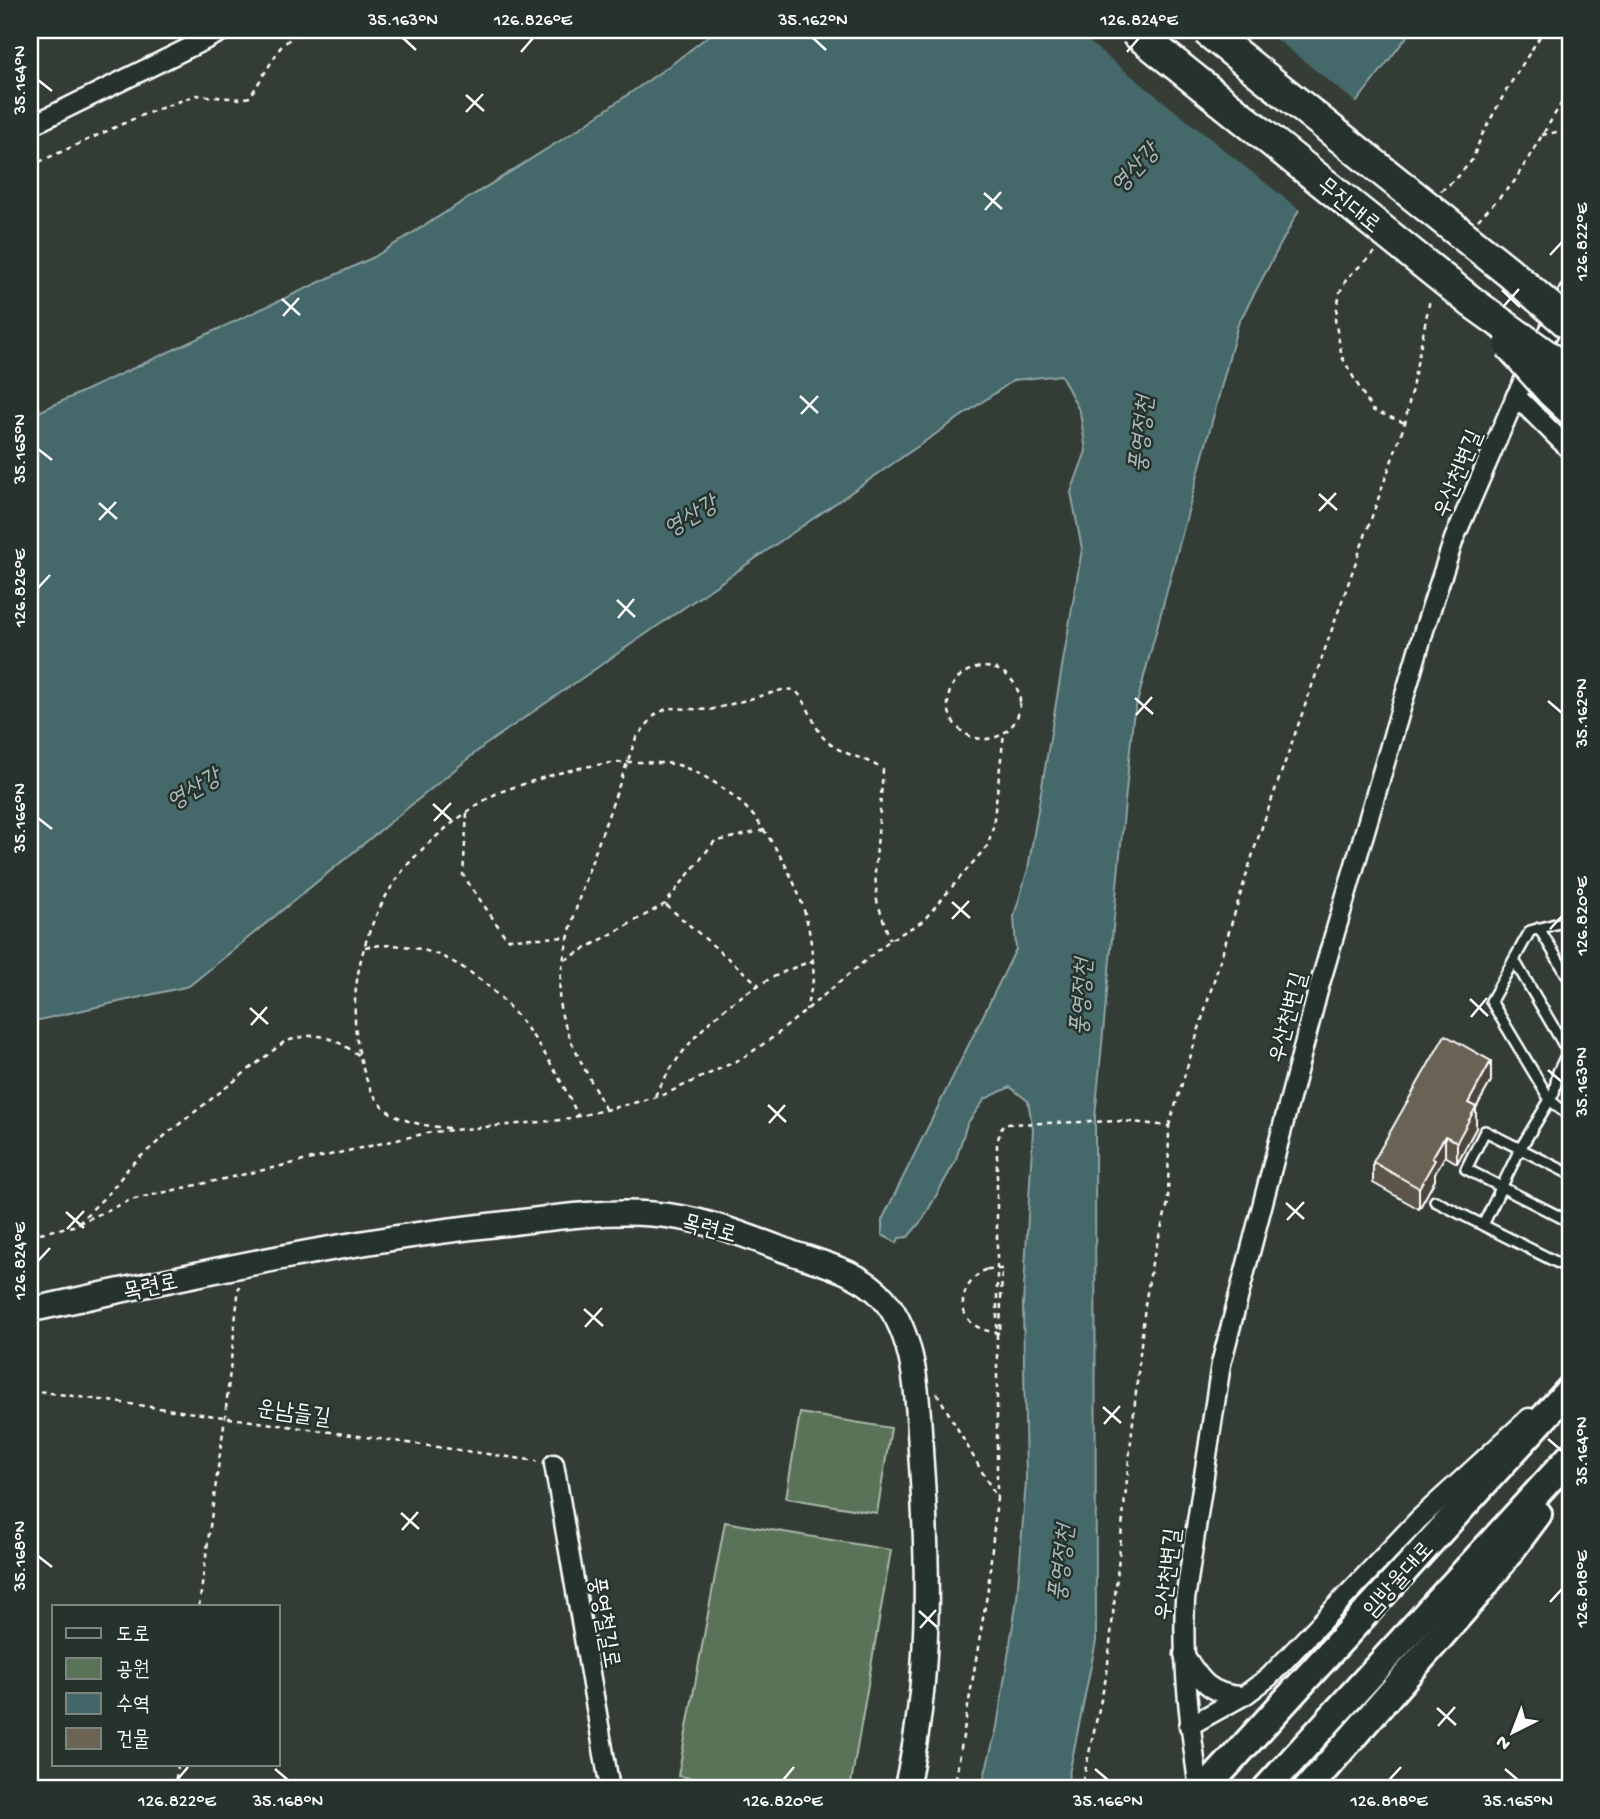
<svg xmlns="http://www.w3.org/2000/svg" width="1600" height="1819" font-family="'Gochi Hand','Poor Story',sans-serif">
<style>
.green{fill:#5a7358;stroke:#acb9ac;stroke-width:2}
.water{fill:#44686a;stroke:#8fa4a6;stroke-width:2}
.pier{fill:#343d35}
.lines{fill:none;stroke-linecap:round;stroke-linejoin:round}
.service-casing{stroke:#fff;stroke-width:14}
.minor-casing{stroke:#fff;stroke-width:23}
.tertiary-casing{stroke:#fff;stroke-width:28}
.secondary-casing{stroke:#fff;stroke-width:32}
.trunk-casing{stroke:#fff;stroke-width:35}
.path{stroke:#fff;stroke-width:2.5;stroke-dasharray:5 5;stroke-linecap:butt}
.service{stroke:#26332d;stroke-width:9}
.minor{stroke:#26332d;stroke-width:18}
.tertiary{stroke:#26332d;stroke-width:23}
.secondary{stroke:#26332d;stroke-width:26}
.trunk{stroke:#26332d;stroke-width:30}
.trunk-bridge-casing{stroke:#fff;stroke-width:35;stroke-linecap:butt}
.trunk-bridge{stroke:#26332d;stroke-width:30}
.wall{fill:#5c5548;stroke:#fff;stroke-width:2}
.shaded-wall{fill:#4b453b;stroke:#fff;stroke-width:2}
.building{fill:#6b6354;stroke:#fff;stroke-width:2}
.ticks{fill:none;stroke:#fff;stroke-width:2.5}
.labels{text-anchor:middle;stroke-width:5;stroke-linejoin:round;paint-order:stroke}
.street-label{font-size:23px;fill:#fff;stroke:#26332d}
.water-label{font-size:24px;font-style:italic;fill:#abbbbc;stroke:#26332d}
.neatline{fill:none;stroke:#fff;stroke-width:2.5}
.ticks-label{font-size:18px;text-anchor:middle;fill:#fff}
</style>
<rect width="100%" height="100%" fill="#343d35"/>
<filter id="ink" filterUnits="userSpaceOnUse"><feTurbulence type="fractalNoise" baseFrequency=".0143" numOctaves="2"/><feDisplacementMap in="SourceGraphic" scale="14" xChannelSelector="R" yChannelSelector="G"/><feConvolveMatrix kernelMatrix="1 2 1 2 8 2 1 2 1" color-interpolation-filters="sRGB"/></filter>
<g filter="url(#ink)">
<g class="green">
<polygon points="800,1413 891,1428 877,1513 786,1498"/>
<polygon points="725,1522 891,1550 850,1789 755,1789 678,1776"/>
</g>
<polygon class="water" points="716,30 1412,30 1356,103 1238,324 1133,718 1095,1117 1096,1641 1066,1789 981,1789 997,1727 1017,1599 1026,1481 1023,1304 1033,1129 1028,1101 1010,1087 985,1099 967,1124 955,1162 923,1219 908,1237 899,1238 897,1243 882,1235 882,1220 1016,949 1014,916 1028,869 1082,549 1071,492 1086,451 1080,412 1061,375 1014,380 485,745 189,986 30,1022 30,416 374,257 574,132 672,64"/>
<polygon class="pier" points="1074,30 1265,30 1359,105 1302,212"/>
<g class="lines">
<g class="service-casing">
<g id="service">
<polyline points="1570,920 1530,931 1491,1001 1550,1100 1570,1117"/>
<polyline points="1539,928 1570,980"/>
<polyline points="1514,960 1568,1052"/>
<polyline points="1570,1174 1485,1131 1466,1169 1570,1222"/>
<polyline points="1435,1201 1570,1269"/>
<polyline points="1483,1225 1520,1149 1554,1093 1558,1072 1570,1047"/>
</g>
</g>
<g class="minor-casing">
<g id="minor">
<polyline points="30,126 225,30"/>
<polyline points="1516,396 1570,450"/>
<polyline points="554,1464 610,1789"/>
<path d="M1184 1654C1200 1680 1210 1695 1242 1696"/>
<polyline points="1189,1726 1245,1695 1269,1677 1419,1519 1529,1418"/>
<path d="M1199 1789C1190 1726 1182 1664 1185 1600L1221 1364 1319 987 1424 630 1454 539 1516 396 1570 290"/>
</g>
</g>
<g class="tertiary-casing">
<path id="tertiary" d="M30 1310C183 1277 337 1242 493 1225 546 1219 599 1210 652 1214 701 1217 747 1236 792 1253 822 1263 863 1273 884 1299 918 1339 918 1408 921 1458 929 1569 931 1680 906 1789"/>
</g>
<g class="secondary-casing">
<g id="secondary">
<polyline points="1205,1789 1570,1389"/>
<polyline points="1266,1789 1570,1457"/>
<polyline points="1307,1789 1481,1590 1538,1514"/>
</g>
</g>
<g class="trunk-casing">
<polyline id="trunk" points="1551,391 1570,409"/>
</g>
<g class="path">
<polyline points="1542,135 1562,131 1570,125"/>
<polyline points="30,166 140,116 196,95 240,99 250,97 280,48 294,35 307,30"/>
<polyline points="1441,191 1456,179 1472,160 1482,135 1507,89 1544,30"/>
<polyline points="1478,220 1514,182 1570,89"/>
<polyline points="1375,252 1347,278 1340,292 1335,320 1342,357 1372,410 1405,423"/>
<circle cx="984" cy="703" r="36"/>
<polyline points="467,813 463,875 507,939 570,937"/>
<polyline points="666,905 759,985"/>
<path d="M365 947C470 930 541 1034 578 1116"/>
<polyline points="565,960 665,904 714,842 764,830"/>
<path d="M655 1096C688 1031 743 984 812 961"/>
<path d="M605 1109C591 1079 569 1044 561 1012 553 983 574 915 583 886L636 738 655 715 668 708 710 710 782 690C786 690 790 689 793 690 804 693 814 726 822 736 838 756 864 755 883 770L875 872 877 901 890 940"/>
<polyline points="1169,1126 1256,844 1405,423 1430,299"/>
<path d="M449 1128C391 1123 371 1110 359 1052 346 991 364 923 401 873 420 847 470 806 498 793 509 788 522 785 533 781 575 767 614 759 657 763 664 763 672 763 678 765 708 775 740 797 759 823 787 863 808 903 812 953 813 961 814 971 813 979 812 989 808 1000 806 1010"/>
<path d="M78 1223 110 1192 130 1166 168 1133 284 1042C318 1030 331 1036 360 1056"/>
<polyline points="30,1235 73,1226 130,1200 148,1196 432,1132 561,1120 605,1110 661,1096 743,1058 775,1036 890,940 923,921 988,845 993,827 1004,733"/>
<path d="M987 1269H1002L1000 1333C990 1332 976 1329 969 1320 954 1303 969 1277 987 1269Z"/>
<polyline points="30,1390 537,1461"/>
<polyline points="937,1393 997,1498 997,1142 1003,1124 1123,1121 1169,1126 1168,1203 1152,1263 1145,1305 1107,1673 1081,1789"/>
<polyline points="199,1607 225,1417 239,1286"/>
<polyline points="174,1789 178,1765"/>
<polyline points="954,1789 988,1589 997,1498"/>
<polyline points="1360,1789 1365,1784 1380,1785 1385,1789"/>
</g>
<use href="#service" class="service"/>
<use href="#minor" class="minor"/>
<use href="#tertiary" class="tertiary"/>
<use href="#secondary" class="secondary"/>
<use href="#trunk" class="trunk"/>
<g class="trunk-bridge-casing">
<g id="trunk-bridge">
<polyline points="1133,30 1473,303 1568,371"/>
<polyline points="1206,30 1509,272 1570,325"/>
<polyline points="1510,345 1551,391"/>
</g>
</g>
<use href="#trunk-bridge" class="trunk-bridge"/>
</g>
<polygon class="wall" points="1491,1081 1476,1108 1476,1128 1457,1163 1445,1156 1435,1173 1435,1180 1419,1209 1373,1183 1373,1162"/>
<g class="shaded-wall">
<polygon points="1491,1061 1491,1081 1476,1108 1476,1128 1457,1163 1457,1142 1468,1103"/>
<polygon points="1445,1136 1445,1156 1435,1173 1435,1180 1419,1209 1419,1188 1432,1158"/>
</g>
<polygon class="building" points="1445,1035 1491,1061 1468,1103 1476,1107 1457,1142 1445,1136 1432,1158 1435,1160 1419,1188 1373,1162"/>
</g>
<path class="ticks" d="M403 38 416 50M813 38 826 50M521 52 533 38M1127 52 1139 38M38 80 52 91M466 95 484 111M466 112 483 94M984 193 1002 209M985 210 1001 192M1550 255 1562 242M1502 290 1520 307M282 299 300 315M1503 307 1519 289M283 316 299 298M800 396 818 413M801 414 818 396M38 449 52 460M1319 494 1337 510M99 503 117 519M1319 511 1336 493M99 520 116 502M38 588 50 575M617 600 635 617M618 618 634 599M1135 698 1153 714M1548 701 1562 713M1136 715 1152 697M433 804 451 820M38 818 52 829M434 821 451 803M952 902 970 918M952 919 969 901M1550 929 1562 916M1470 999 1488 1016M250 1008 268 1024M1471 1017 1487 998M251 1025 267 1007M1548 1070 1562 1082M768 1105 786 1122M769 1123 785 1105M1286 1203 1304 1219M66 1212 84 1228M1287 1220 1304 1202M67 1229 84 1211M38 1261 50 1248M584 1309 603 1326M585 1327 602 1308M1103 1407 1121 1423M1104 1424 1120 1406M1548 1439 1562 1451M401 1513 419 1529M402 1530 418 1512M38 1556 52 1567M1550 1602 1562 1589M919 1611 937 1627M920 1628 936 1610M1437 1708 1456 1725M1438 1726 1455 1707M275 1769 288 1780M1095 1769 1108 1780M1505 1769 1518 1780M177 1780 188 1767M783 1780 794 1767M1389 1780 1401 1767"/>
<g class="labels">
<g class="street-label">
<text transform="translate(1350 204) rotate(39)" y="8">무진대로</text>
<text transform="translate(1456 473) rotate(-67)" y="8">우산천변길</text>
<text transform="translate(1286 1017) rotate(-75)" y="8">우산천변길</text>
<text transform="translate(710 1227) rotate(15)" y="8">목련로</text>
<text transform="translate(150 1285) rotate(-12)" y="8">목련로</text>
<text transform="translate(294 1411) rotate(8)" y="8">운남들길</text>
<text transform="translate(1166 1574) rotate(-83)" y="8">우산천변길</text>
<text transform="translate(1397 1578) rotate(-48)" y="8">임방울대로</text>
<text transform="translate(606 1622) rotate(80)" y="8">풍영철길로</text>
</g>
<g class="water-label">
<text transform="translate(1134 167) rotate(-47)" y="8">영산강</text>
<text transform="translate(1140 434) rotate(-84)" y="8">풍영정천</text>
<text transform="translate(690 515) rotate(-30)" y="8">영산강</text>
<text transform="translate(193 788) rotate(-30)" y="8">영산강</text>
<text transform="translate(1080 997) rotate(-86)" y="8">풍영정천</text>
<text transform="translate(1060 1563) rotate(-83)" y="8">풍영정천</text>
</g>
</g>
<rect width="1600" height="1819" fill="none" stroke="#26332d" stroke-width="77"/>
<rect x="52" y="1605" width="228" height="161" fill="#26332d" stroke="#7d8581" stroke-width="2"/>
<rect x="66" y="1628" width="35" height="10" fill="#26332d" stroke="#7d8581" stroke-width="2"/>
<text x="116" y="1640" font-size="21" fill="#ffffff">도로</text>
<rect x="66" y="1658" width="35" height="21" fill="#5a7358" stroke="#7d8581" stroke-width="2"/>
<text x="116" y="1675" font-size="21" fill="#ffffff">공원</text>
<rect x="66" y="1693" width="35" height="21" fill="#44686a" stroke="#7d8581" stroke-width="2"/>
<text x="116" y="1710" font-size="21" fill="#ffffff">수역</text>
<rect x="66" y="1728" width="35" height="21" fill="#6b6354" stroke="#7d8581" stroke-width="2"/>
<text x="116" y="1745" font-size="21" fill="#ffffff">건물</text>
<g transform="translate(1513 1732) rotate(222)" stroke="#26332d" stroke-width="5" paint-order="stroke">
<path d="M0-5L12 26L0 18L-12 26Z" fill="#ffffff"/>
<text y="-10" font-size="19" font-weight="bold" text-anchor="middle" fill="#ffffff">N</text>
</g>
<rect x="38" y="38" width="1524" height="1742" class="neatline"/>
<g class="ticks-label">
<text x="403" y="25">35.163°N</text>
<text x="533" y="25">126.826°E</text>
<text x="813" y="25">35.162°N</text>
<text x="1139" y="25">126.824°E</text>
<text transform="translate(19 80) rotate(-90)" y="6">35.164°N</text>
<text transform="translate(1581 242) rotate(-90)" y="6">126.822°E</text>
<text transform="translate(19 449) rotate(-90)" y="6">35.165°N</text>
<text transform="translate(19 588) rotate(-90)" y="6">126.826°E</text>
<text transform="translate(1581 713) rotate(-90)" y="6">35.162°N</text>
<text transform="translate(19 818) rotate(-90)" y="6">35.166°N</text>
<text transform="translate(1581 916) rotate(-90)" y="6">126.820°E</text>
<text transform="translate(1581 1082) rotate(-90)" y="6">35.163°N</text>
<text transform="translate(19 1261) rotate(-90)" y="6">126.824°E</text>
<text transform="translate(1581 1451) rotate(-90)" y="6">35.164°N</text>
<text transform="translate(19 1556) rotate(-90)" y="6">35.168°N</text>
<text transform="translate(1581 1589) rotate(-90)" y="6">126.818°E</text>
<text x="177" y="1806">126.822°E</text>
<text x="288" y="1806">35.168°N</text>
<text x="783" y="1806">126.820°E</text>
<text x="1108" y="1806">35.166°N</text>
<text x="1389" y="1806">126.818°E</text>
<text x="1518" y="1806">35.165°N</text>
</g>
</svg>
